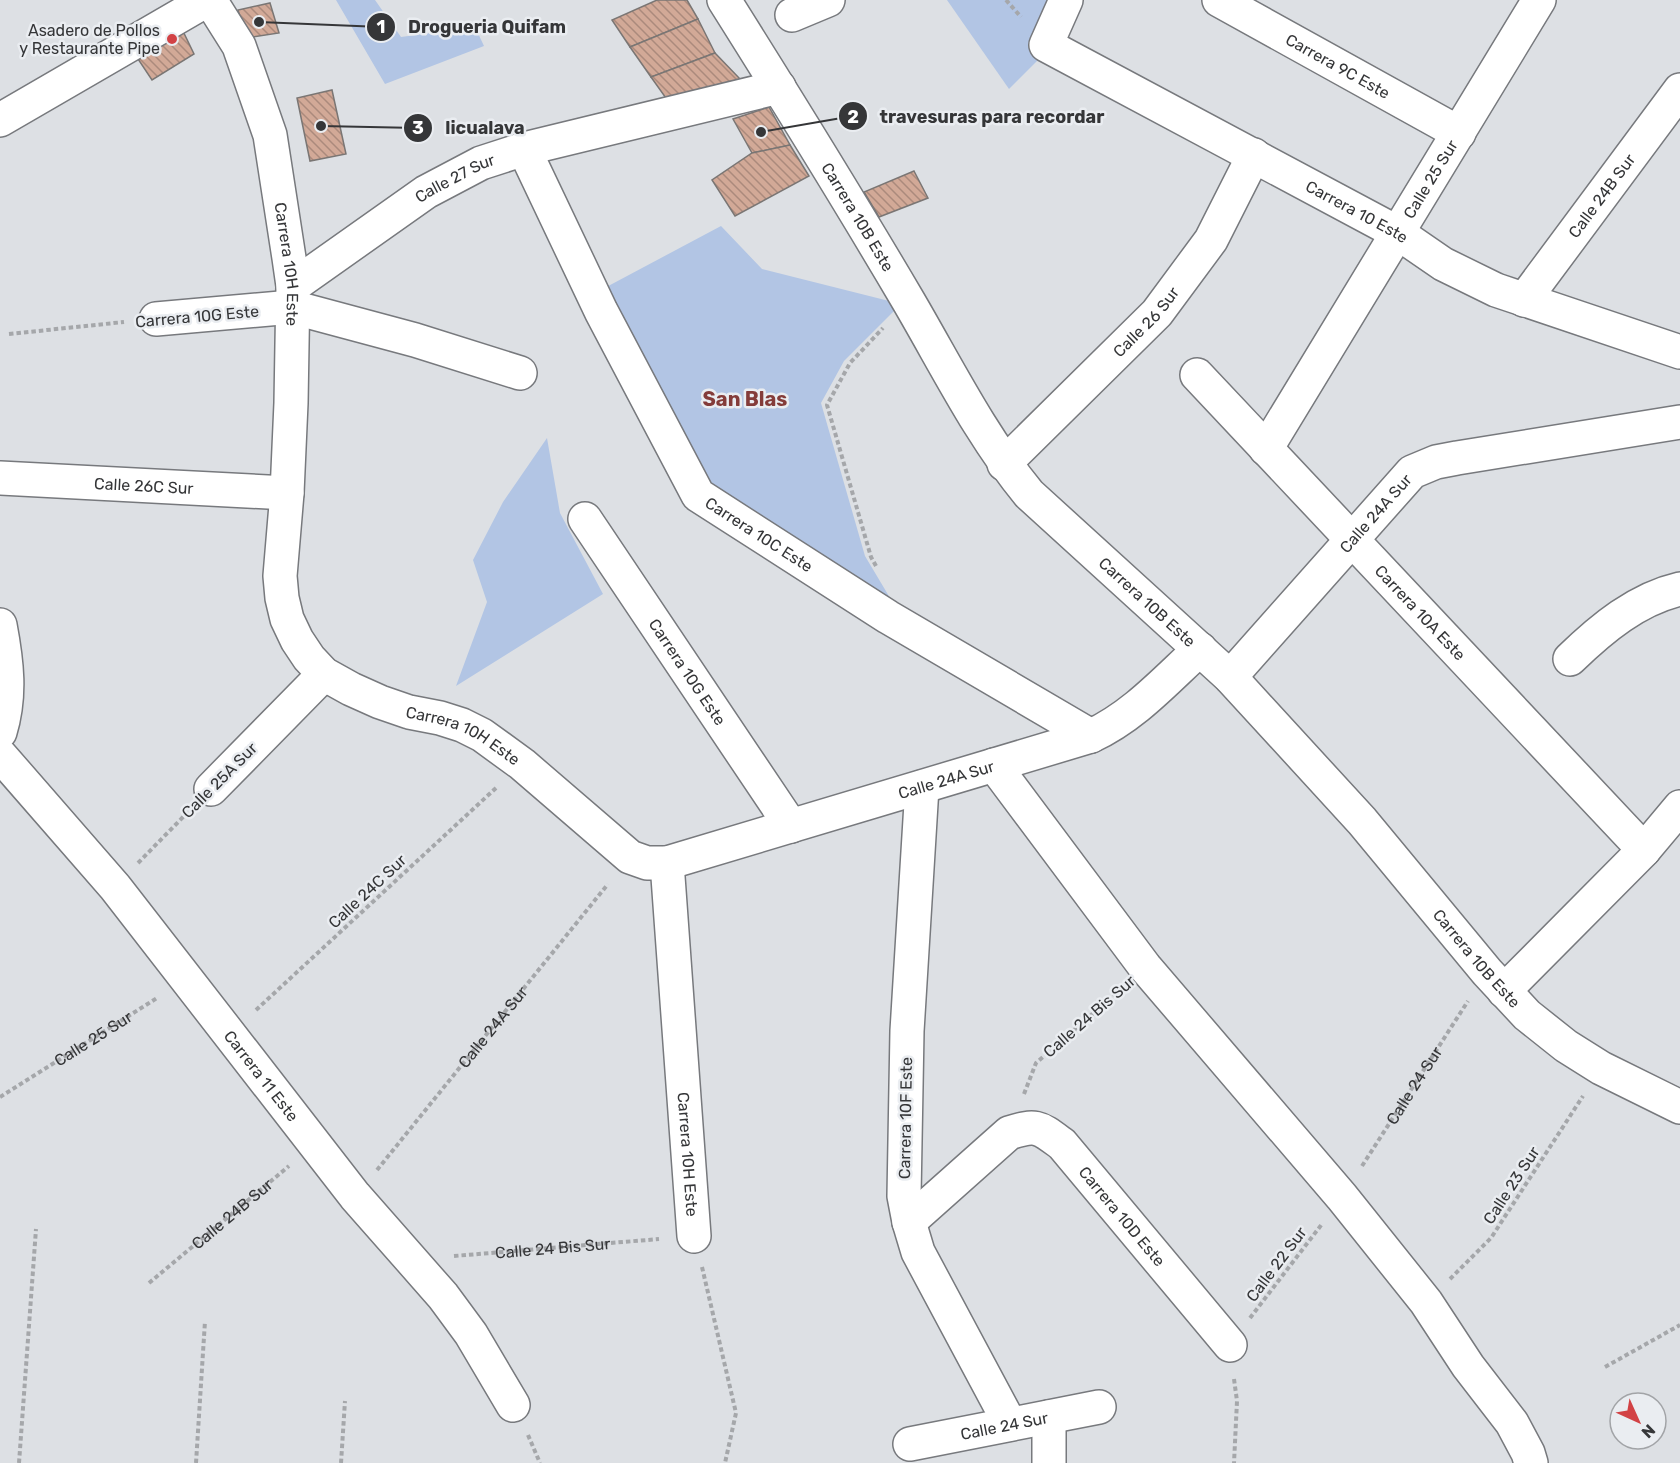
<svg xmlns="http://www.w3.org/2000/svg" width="1680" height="1463" font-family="Rubik,sans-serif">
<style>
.grass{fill:#b2c5e4}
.building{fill:url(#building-back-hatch);stroke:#7a7674;stroke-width:1.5}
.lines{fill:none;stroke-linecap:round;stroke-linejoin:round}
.minor-casing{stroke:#77797d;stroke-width:36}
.path{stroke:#a5a7aa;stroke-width:4;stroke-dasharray:4.5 3;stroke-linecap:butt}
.minor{stroke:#fff;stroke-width:33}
.poi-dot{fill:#d24245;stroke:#eaedf1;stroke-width:2}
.labels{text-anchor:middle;stroke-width:5;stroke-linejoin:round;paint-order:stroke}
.poi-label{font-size:16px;fill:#353638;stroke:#eaedf1;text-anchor:end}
.street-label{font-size:16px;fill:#353638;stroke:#eaedf1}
.quarter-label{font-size:20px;font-weight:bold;fill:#843c3a;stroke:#eaedf1}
.leader{fill:none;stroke:#353638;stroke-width:2}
.callout-dot{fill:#353638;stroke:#eaedf1;stroke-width:2}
.mark-label{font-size:18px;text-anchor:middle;font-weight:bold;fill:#fff}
.callout-label{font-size:18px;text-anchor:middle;font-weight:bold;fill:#353638;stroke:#eaedf1;stroke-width:5;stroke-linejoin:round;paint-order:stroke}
</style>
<defs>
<pattern id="building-back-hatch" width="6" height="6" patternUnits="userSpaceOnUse" patternTransform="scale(1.5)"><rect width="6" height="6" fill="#d2a997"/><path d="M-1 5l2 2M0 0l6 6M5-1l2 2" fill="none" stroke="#ab8a7c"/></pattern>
</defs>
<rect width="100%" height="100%" fill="#dde0e4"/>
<g class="grass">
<polygon points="336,0 375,0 401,37 475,27 484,46 385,84"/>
<polygon points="947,0 1065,0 1044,54 1009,89"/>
<polygon points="721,226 762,269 901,304 844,361 821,403 865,556 896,608 694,476 597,292"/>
<polygon points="547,438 560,513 603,594 456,686 487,602 473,560 503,502"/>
</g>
<g class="building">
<polygon points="657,0 687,0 698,19 630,47 612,20"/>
<polygon points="270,3 279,33 246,38 238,10"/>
<polygon points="698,19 715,53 651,77 630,47"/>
<polygon points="180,25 194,54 152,80 134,53"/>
<polygon points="715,53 742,81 668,101 651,77"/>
<polygon points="332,90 346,154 310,161 297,98"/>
<polygon points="769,107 790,145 752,153 733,119"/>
<polygon points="790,145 809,176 735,216 712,180 752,153"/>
<polygon points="914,171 928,198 879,217 864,192"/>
</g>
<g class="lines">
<g class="minor-casing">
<g id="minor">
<path id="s6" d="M210 0 239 46 270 135 289 258 293 286 291 403 287 493 280 576 282 598 287 619 297 640 309 658 324 674 351 689 380 702 409 712 440 718 462 725 482 735 522 764 630 857 647 863H667L1091 736C1134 716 1165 681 1200 649"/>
<path id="s7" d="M724 0C787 100 849 200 909 302 947 367 981 436 1029 494L1230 677 1362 821 1487 972 1527 1015 1566 1046 1601 1068 1680 1107"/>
<path id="s8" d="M1066 0 1046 45 1398 233 1443 264 1496 290 1680 352"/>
<path id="s9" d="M1219 0 1459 133"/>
<polyline points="792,15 828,0"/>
<polyline points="0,120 207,0"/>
<path id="s10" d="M524 149 601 311 698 495 888 617 1091 736"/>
<path id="s11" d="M293 286 426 192 481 163 524 149 779 87"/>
<path id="s12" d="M1524 300 1680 90"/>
<polyline points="156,319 292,307 415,340 520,373"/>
<path id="s13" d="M1197 375 1644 850"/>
<path id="s14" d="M1266 449 1539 0"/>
<path id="s15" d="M1004 464 1157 313 1211 240 1254 155"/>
<path id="s16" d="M0 478 287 493"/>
<path id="s17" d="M585 519 791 826"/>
<path d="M0 625C7 662 11 696 0 732"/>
<path d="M1570 659C1602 628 1637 599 1680 589"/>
<path id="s18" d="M1230 677 1412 472 1436 462 1457 458 1680 422"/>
<path id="s19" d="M0 755 115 887 355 1196 443 1296 471 1334 513 1405"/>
<polyline points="994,765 1145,967 1342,1197 1426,1302 1468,1366 1512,1423 1528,1453 1531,1463"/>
<polyline points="922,787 907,1031 904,1196 909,1222 918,1252 1010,1424"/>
<polyline points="211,789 324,674"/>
<path id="s20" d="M667 863 694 1236"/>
<polyline points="1504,991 1644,850 1680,807"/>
<path id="s21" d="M909 1222 1009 1133C1037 1124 1039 1127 1062 1144L1230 1345"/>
<path id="s22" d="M910 1444 1099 1407"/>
<polyline points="1049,1463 1049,1417"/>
</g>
</g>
<g class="path">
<polyline points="1006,0 1021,17"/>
<polyline points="9,334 124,322"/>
<polyline points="876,566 871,557 827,405 850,363 883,328"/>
<polyline points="138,863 188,812"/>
<polyline points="256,1010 497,787"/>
<polyline points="1024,1094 1036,1063 1121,989"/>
<path id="s1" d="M0 1097 157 998"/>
<path id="s2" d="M1362 1166 1468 1001"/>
<path id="s3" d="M377 1170 608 884"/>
<path id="s4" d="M454 1256 659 1239"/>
<polyline points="702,1267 736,1413 725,1463"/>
<polyline points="1450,1279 1491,1238 1583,1096"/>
<path id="s5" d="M149 1283 289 1166"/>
<polyline points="1250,1318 1322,1224"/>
<polyline points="1605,1367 1680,1325"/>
<polyline points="1234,1379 1237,1401 1234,1463"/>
<polyline points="528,1435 540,1463"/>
<polyline points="19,1463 36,1229"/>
<polyline points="196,1463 205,1321"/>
<polyline points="341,1463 345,1401"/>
</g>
<use href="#minor" class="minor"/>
</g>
<circle class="poi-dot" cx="172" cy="39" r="6"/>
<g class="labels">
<g class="poi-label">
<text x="160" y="36">Asadero de Pollos<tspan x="160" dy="18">y Restaurante Pipe</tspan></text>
</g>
<g class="street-label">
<text dy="6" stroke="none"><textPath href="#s9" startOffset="136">Carrera 9C Este</textPath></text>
<text dy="6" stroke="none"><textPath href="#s14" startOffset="316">Calle 25 Sur</textPath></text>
<text dy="6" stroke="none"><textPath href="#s11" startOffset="195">Calle 27 Sur</textPath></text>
<text dy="6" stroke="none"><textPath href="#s12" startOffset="130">Calle 24B Sur</textPath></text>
<text dy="6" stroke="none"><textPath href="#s8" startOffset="402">Carrera 10 Este</textPath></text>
<text dy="6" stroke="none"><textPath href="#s7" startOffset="255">Carrera 10B Este</textPath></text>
<text dy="6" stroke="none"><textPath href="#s6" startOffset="279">Carrera 10H Este</textPath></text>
<text transform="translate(197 316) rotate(-5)" y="6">Carrera 10G Este</text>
<text dy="6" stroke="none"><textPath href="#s15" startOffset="201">Calle 26 Sur</textPath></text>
<text dy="6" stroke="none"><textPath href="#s16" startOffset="144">Calle 26C Sur</textPath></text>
<text dy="6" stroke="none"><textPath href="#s18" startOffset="219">Calle 24A Sur</textPath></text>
<text dy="6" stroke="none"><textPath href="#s10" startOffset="460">Carrera 10C Este</textPath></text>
<text dy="6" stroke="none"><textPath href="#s7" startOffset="741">Carrera 10B Este</textPath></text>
<text dy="6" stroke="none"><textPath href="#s13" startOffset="326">Carrera 10A Este</textPath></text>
<text dy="6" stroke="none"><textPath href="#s17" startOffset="184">Carrera 10G Este</textPath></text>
<text dy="6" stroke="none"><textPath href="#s6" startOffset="855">Carrera 10H Este</textPath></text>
<text dy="6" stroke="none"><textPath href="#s6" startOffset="1394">Calle 24A Sur</textPath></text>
<text transform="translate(219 780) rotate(-45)" y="6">Calle 25A Sur</text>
<text transform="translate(367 891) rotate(-43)" y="6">Calle 24C Sur</text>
<text dy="6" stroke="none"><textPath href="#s7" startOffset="1227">Carrera 10B Este</textPath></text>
<text transform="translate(1089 1016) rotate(-41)" y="6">Calle 24 Bis Sur</text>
<text dy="6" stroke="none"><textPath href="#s3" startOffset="184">Calle 24A Sur</textPath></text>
<text dy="6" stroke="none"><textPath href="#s1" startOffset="110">Calle 25 Sur</textPath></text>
<text dy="6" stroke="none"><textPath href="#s19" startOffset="414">Carrera 11 Este</textPath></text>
<text dy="6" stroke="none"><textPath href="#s2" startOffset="96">Calle 24 Sur</textPath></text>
<text transform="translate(905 1118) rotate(-89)" y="6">Carrera 10F Este</text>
<text dy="6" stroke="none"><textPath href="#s20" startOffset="292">Carrera 10H Este</textPath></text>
<text transform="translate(1511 1185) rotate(-57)" y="6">Calle 23 Sur</text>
<text dy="6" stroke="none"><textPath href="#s5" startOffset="108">Calle 24B Sur</textPath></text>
<text dy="6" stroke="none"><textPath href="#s21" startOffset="286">Carrera 10D Este</textPath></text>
<text dy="6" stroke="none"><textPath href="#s4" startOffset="99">Calle 24 Bis Sur</textPath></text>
<text transform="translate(1276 1264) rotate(-53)" y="6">Calle 22 Sur</text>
<text dy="6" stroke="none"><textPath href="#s22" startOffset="96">Calle 24 Sur</textPath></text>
</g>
<g class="quarter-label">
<text x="745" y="406">San Blas</text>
</g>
</g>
<path class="leader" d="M259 22L381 27M761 132L853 116M321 126L418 128"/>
<g class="callout-dot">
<circle cx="259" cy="22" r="6"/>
<circle cx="761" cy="132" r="6"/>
<circle cx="321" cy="126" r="6"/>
<circle cx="381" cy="27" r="15"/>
<circle cx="853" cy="116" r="15"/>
<circle cx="418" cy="128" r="15"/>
</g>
<g class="mark-label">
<text x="381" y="33">1</text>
<text x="853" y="123">2</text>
<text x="418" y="134">3</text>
</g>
<g class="callout-label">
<text x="487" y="33">Drogueria Quifam</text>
<text x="992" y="123">travesuras para recordar</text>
<text x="485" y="134">licualava</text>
</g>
<g transform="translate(1638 1421) rotate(135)"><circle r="28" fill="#eaedf1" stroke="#a2a4a7" stroke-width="1.5"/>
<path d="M0-4.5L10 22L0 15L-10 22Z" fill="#d24245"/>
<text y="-9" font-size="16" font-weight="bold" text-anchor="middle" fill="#353638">N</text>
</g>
</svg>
